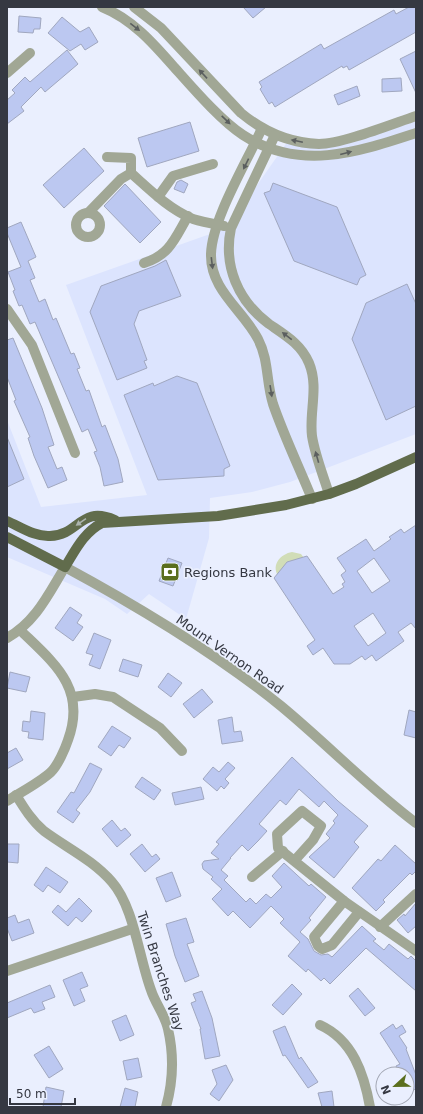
<svg xmlns="http://www.w3.org/2000/svg" width="423" height="1114" font-family="'DejaVu Sans',sans-serif">
<style>
.built{fill:#dce4fe}
.green{fill:#d1ddb7}
.building{fill:#bcc8f1;stroke:#a0a7bf;fill-rule:evenodd}
.lines{fill:none;stroke-linecap:round;stroke-linejoin:round}
.minor{stroke:#a1a795;stroke-width:10}
.major{stroke:#616c4c;stroke-width:10}
.oneway{fill:#5b5f5f}
.oneway2{fill:#acb4ae}
.labels{text-anchor:middle;stroke-width:3.5;stroke-linejoin:round;paint-order:stroke}
.poi-label{font-size:13px;fill:#353842;stroke:#eaeffe;text-anchor:start}
.street-label{font-size:13px;fill:#353842;stroke:#eaeffe}
</style>
<rect width="100%" height="100%" fill="#eaeffe"/>
<polygon class="built" points="416,114 416,434 290,482 252,492 210,498 209,538 186,619 149,594 127,614 105,599 7,557 7,420 41,507 147,495 66,285 227,228 288,141 343,143"/>
<path class="green" d="M292 552 301 554 304 558 287 562 278 576C271 564 281 554 292 552Z"/>
<g class="building">
<polygon points="243,7 266,7 253,18"/>
<polygon points="409,7 416,7 416,32 349,70 347,66 343,68 342,66 275,107 272,102 269,104 260,89 262,87 259,82 321,44 324,49 394,10 396,14"/>
<polygon points="19,16 41,18 40,29 34,29 33,33 18,32"/>
<polygon points="62,17 80,32 89,27 98,42 85,50 81,44 70,51 48,33"/>
<polygon points="67,50 78,64 45,92 41,87 21,107 24,111 7,124 7,100 15,93 12,90 25,77 30,82"/>
<polygon points="416,51 416,93 400,59"/>
<polygon points="401,78 402,91 382,92 382,79"/>
<polygon points="357,86 360,96 338,105 334,95"/>
<polygon points="190,122 199,151 147,167 138,138"/>
<polygon points="84,148 104,171 64,208 43,185"/>
<polygon points="181,180 188,184 184,193 174,189 177,182"/>
<polygon points="273,183 337,207 366,275 360,278 357,285 294,261 264,193 270,191"/>
<polygon points="125,184 161,222 140,243 104,206"/>
<polygon points="21,222 36,257 28,261 35,278 30,280 39,302 45,299 53,320 56,318 71,354 74,353 80,368 77,369 86,391 89,390 102,427 105,425 118,459 123,482 104,486 100,467 94,452 97,451 88,429 82,432 35,322 30,324 22,305 19,306 13,291 15,290 8,272 21,267 7,233 7,228"/>
<polygon points="166,260 181,296 139,311 134,324 147,360 144,361 147,368 117,380 90,312 101,286 155,266"/>
<polygon points="407,284 416,304 416,406 386,420 352,339 366,303"/>
<polygon points="13,338 42,408 54,445 48,447 57,469 62,467 67,480 48,488 34,456 28,438 30,437 14,401 16,400 7,377 7,340"/>
<polygon points="177,376 197,383 230,466 224,469 224,476 158,480 124,395 153,383 154,386"/>
<polygon points="7,437 24,479 7,487"/>
<path d="M416 525V629L411 623 398 632 404 641 376 661 372 655 365 660 362 656 350 664H334L323 648 313 655 307 646 315 640 274 578 283 567 287 562 307 556 333 594 344 587 342 584 345 582 341 575 346 571 337 558 366 539 374 551 391 539 389 537 401 529 404 533ZM374 558 390 581 372 593 357 571ZM373 613 386 633 368 646 354 626Z"/>
<polygon points="168,558 182,563 173,586 159,581"/>
<polygon points="70,607 82,615 77,623 83,627 73,641 55,628"/>
<polygon points="94,633 111,640 100,669 89,665 93,655 86,653"/>
<polygon points="123,659 142,665 138,677 119,671"/>
<polygon points="10,672 30,677 26,692 7,688"/>
<polygon points="168,673 182,683 171,697 158,687"/>
<polygon points="202,689 213,702 194,718 183,704"/>
<polygon points="409,710 416,712 416,738 404,735"/>
<polygon points="31,711 45,713 43,740 28,738 29,732 22,731 23,721 30,722"/>
<polygon points="232,717 234,732 241,731 243,741 222,744 218,720"/>
<polygon points="112,726 131,738 124,748 119,745 111,756 98,747"/>
<polygon points="16,748 23,760 7,769 7,753"/>
<polygon points="292,757 338,801 368,826 354,842 359,847 334,878 309,857 330,838 326,834 335,823 333,821 338,815 324,801 319,807 299,789 286,805 280,800 259,824 267,831 258,841 248,851 242,845 230,858 231,858 221,870 228,876 224,880 246,902 250,898 256,904 266,894 271,898 282,887 272,876 284,863 309,886 311,884 326,897 309,918 311,920 300,932 308,939 314,951 321,955 328,954 332,957 362,926 376,939 373,941 384,950 389,944 408,959 411,956 416,961 416,991 366,948 330,984 324,978 321,981 308,969 306,972 288,956 300,942 280,923 284,919 271,906 250,928 233,911 228,916 212,899 222,889 211,879 213,877 203,869 202,864 204,861 219,859 211,853 219,844 216,842"/>
<polygon points="228,762 235,768 225,779 229,783 224,789 221,786 217,791 203,779 213,767 219,772"/>
<polygon points="90,763 102,769 90,792 76,810 80,813 73,823 57,812 71,792 74,793"/>
<polygon points="142,777 161,790 154,800 135,787"/>
<polygon points="201,787 204,799 175,805 172,793"/>
<polygon points="112,820 121,831 125,828 131,835 117,847 102,829"/>
<polygon points="7,844 19,844 18,863 7,862"/>
<polygon points="142,844 152,857 156,854 160,859 145,872 130,854"/>
<polygon points="395,845 416,864 416,871 412,875 410,873 383,900 385,902 376,911 352,888 378,859 381,861"/>
<polygon points="46,867 68,882 60,893 48,885 43,892 34,885"/>
<polygon points="172,872 181,896 166,902 156,878"/>
<polygon points="79,898 92,911 82,922 76,917 68,926 52,912 58,905 66,912"/>
<polygon points="416,903 416,926 408,933 397,920 404,914 405,916"/>
<polygon points="15,915 18,923 29,919 34,933 12,941 7,928 7,918"/>
<polygon points="186,918 194,942 187,944 199,976 185,982 175,956 166,924"/>
<polygon points="82,972 88,986 80,989 85,1001 74,1006 63,980"/>
<polygon points="292,984 302,994 283,1015 272,1005"/>
<polygon points="50,985 55,997 42,1002 45,1009 34,1013 31,1008 7,1018 7,1003"/>
<polygon points="358,988 375,1008 365,1016 349,996"/>
<polygon points="202,991 212,1018 220,1056 205,1059 200,1029 201,1029 191,1003 196,1001 193,994"/>
<polygon points="126,1015 134,1035 120,1041 112,1021"/>
<polygon points="393,1024 396,1029 402,1025 406,1032 399,1036 407,1048 406,1049 416,1075 416,1089 407,1092 407,1074 399,1074 396,1066 400,1064 380,1033"/>
<polygon points="285,1026 299,1059 301,1057 318,1082 308,1088 285,1055 283,1056 273,1031"/>
<polygon points="49,1046 63,1069 49,1078 34,1055"/>
<polygon points="138,1058 142,1077 127,1080 123,1061"/>
<polygon points="226,1065 233,1080 219,1101 210,1094 217,1084 212,1070"/>
<polygon points="46,1087 64,1091 61,1107 43,1107"/>
<polygon points="125,1088 138,1092 135,1107 120,1107"/>
<polygon points="332,1091 334,1107 322,1107 318,1093"/>
</g>
<g class="lines">
<g class="minor">
<path d="M102 7C132 19 153 43 174 67 192 87 221 121 243 135 300 172 358 152 416 133"/>
<path d="M134 7 161 28 241 113C264 132 289 143 319 144 342 144 392 124 416 116"/>
<polyline points="7,73 30,53"/>
<path d="M262 128C247 162 212 219 211 254 210 290 243 310 258 339 269 360 266 382 273 404 284 436 299 467 312 499"/>
<path d="M275 135 231 228C223 266 238 301 269 324 285 335 301 344 309 363 319 387 309 412 312 436 315 455 323 475 329 494"/>
<polyline points="107,157 131,158 131,173"/>
<path d="M131 173C150 190 169 209 193 219 203 222 214 224 224 226"/>
<polyline points="158,197 173,176 213,164"/>
<polyline points="89,212 121,179 131,173"/>
<circle cx="88" cy="225" r="12"/>
<path d="M144 263C170 255 175 238 188 216"/>
<polyline points="7,309 32,345 75,453"/>
<path d="M7 638C36 622 49 593 65 567 141 608 214 652 281 706 327 744 368 787 416 823"/>
<polyline points="73,697 95,694 113,697 160,728 182,751"/>
<path d="M16 795C24 808 32 821 44 831 67 848 93 860 112 882 134 907 139 958 151 990 155 1003 165 1015 168 1029 174 1055 173 1082 166 1107"/>
<path d="M7 801C21 792 39 783 51 772 58 765 65 749 68 740 87 688 54 663 20 630"/>
<polyline points="295,860 313,840 321,826 302,811 277,834 278,848 344,901 416,951"/>
<polyline points="252,877 283,851"/>
<polyline points="344,901 314,937 318,946 322,949 332,945 359,912"/>
<polyline points="380,927 416,894"/>
<polyline points="7,971 132,929"/>
<path d="M320 1025C353 1040 364 1074 370 1107"/>
</g>
<g class="major">
<path d="M7 521C21 527 35 537 50 536 80 535 80 505 115 520"/>
<path d="M7 537 65 567C75 551 84 532 102 523L218 516 286 505 329 494 356 484 416 457"/>
</g>
</g>
<defs><path id="oneway-solid" d="M-6-.8H1V-3.2L6.5 0L1 3.2V.8H-6Z"/></defs>
<g class="oneway">
<use href="#oneway-solid" transform="translate(135 27) rotate(38)"/>
<use href="#oneway-solid" transform="translate(203 74) rotate(-133)"/>
<use href="#oneway-solid" transform="translate(226 120) rotate(44)"/>
<use href="#oneway-solid" transform="translate(297 141) rotate(-168)"/>
<use href="#oneway-solid" transform="translate(346 153) rotate(-15)"/>
<use href="#oneway-solid" transform="translate(246 164) rotate(116)"/>
<use href="#oneway-solid" transform="translate(212 263) rotate(83)"/>
<use href="#oneway-solid" transform="translate(287 336) rotate(-143)"/>
<use href="#oneway-solid" transform="translate(271 391) rotate(81)"/>
<use href="#oneway-solid" transform="translate(317 457) rotate(-106)"/>
</g>
<use class="oneway2" href="#oneway-solid" transform="translate(81 522) rotate(146)"/>
<defs>
<g id="bank-square" transform="scale(1)"><rect x="-9" y="-9" width="18" height="18" rx="4" fill="#5a6e1d" stroke="#eaeffe"/><path d="M-6-4H6V4H-6ZM0-2.3a2.3 2.3 0 1 0 0 4.6a2.3 2.3 0 1 0 0-4.6Z" fill="#fff"/></g>
</defs>
<g fill-rule="evenodd">
<use href="#bank-square" x="170" y="572"/>
</g>
<g class="labels">
<g class="poi-label">
<text x="184" y="577">Regions Bank</text>
</g>
<g class="street-label">
<text transform="translate(230 654) rotate(35)" y="5">Mount Vernon Road</text>
<text transform="translate(161 971) rotate(72)" y="5">Twin Branches Way</text>
</g>
</g>
<rect width="423" height="1114" fill="none" stroke="#353842" stroke-width="16"/>
<g transform="translate(395 1086) rotate(248)"><circle r="19" fill="#eaeffe" stroke="#a2a6b3"/>
<path d="M0-3L7 15L0 10L-7 15Z" fill="#5a6e1d"/>
<text y="-6" font-size="11" font-weight="bold" text-anchor="middle" fill="#353842">N</text>
</g>
<path d="M10 1098v6h65v-6" fill="none" stroke="#353842" stroke-width="2"/>
<text x="16" y="1098" font-size="12" fill="#353842" stroke="#eaeffe" stroke-width="3" paint-order="stroke">50 m</text>
</svg>
